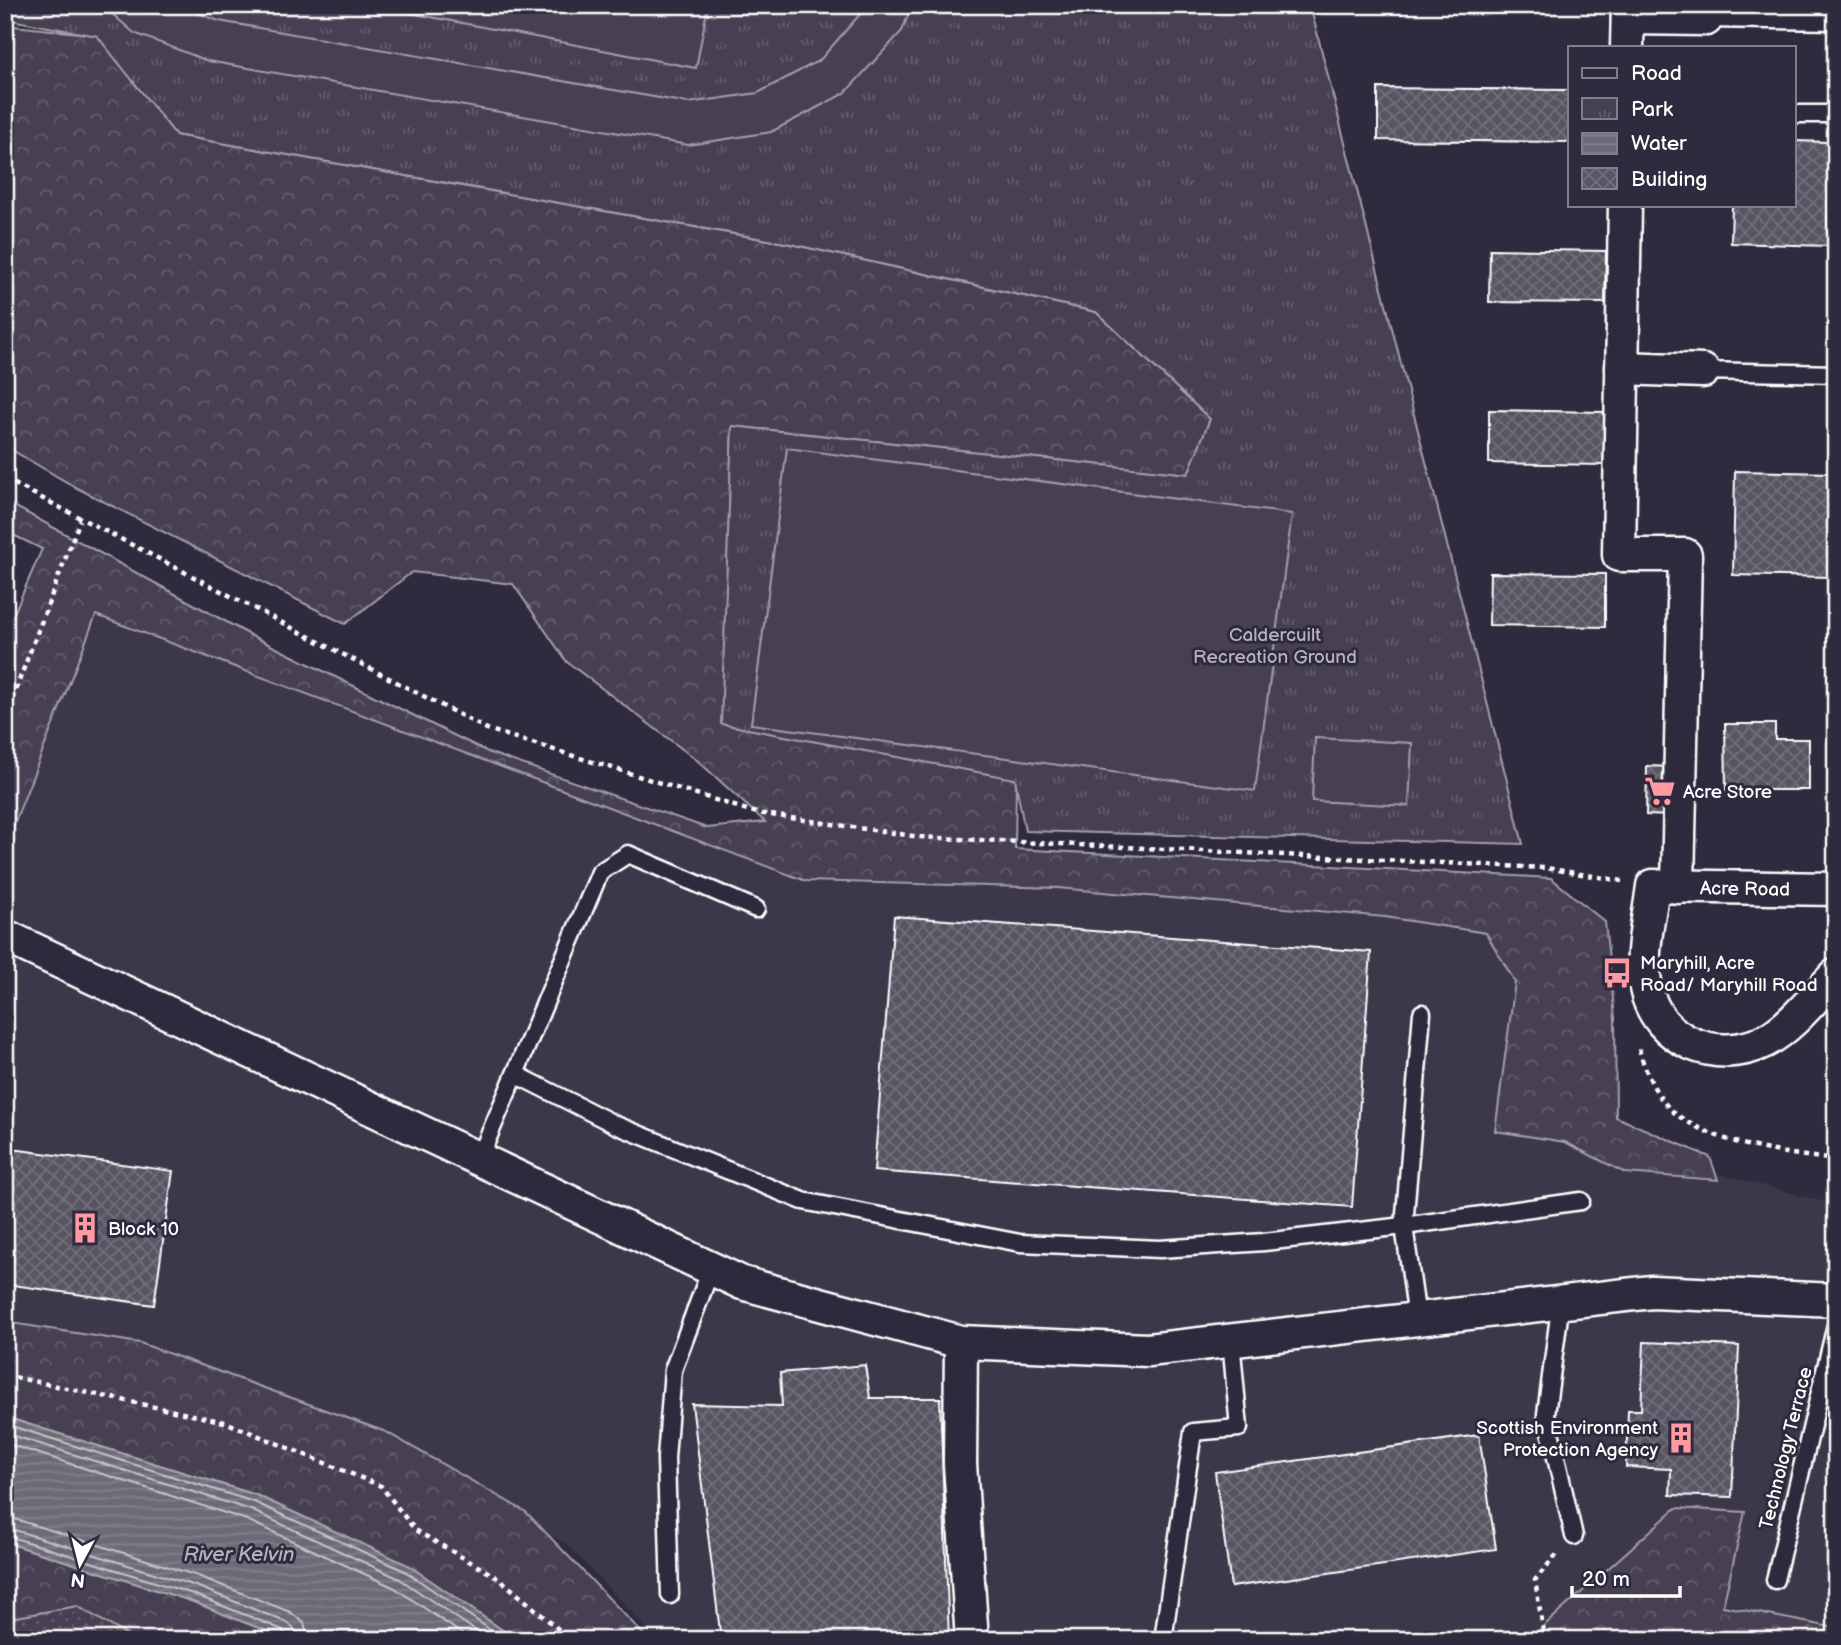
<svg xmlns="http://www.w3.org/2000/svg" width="1841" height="1645" font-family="'Balsamiq Sans',sans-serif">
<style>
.built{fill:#3c3749}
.grass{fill:url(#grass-dots);stroke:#a2a0a8;stroke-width:2}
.forest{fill:url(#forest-crowns);stroke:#a2a0a8;stroke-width:2}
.park{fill:url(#park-tufts);stroke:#a2a0a8;stroke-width:2}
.garden{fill:#464152;stroke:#a2a0a8;stroke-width:2}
.water{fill:url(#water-rules);stroke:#a7a6ad;stroke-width:2}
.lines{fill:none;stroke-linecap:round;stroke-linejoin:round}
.shore{stroke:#c5c3c9;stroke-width:2}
.building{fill:url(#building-cross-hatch);stroke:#fff;stroke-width:2}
.lane-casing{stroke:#fff;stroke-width:21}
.street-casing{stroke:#fff;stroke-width:37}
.path{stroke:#fff;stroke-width:4.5;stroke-dasharray:5 5;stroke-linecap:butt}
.lane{stroke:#2f2a3d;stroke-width:16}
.street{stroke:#2f2a3d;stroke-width:32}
.labels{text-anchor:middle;stroke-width:6;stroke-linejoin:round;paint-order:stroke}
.park-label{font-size:19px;fill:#b5b3ba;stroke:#2f2a3d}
.poi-label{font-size:19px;fill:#fff;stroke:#2f2a3d;text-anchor:start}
.street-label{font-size:19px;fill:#fff;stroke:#2f2a3d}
.water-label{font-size:21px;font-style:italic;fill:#b6b4bb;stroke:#2f2a3d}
</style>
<defs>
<pattern id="grass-dots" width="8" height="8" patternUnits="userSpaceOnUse" patternTransform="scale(1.75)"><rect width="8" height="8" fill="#464152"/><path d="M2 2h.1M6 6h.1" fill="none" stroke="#625e6c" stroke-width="1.8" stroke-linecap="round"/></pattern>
<pattern id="forest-crowns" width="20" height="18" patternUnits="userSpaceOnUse" patternTransform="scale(1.75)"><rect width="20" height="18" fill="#464152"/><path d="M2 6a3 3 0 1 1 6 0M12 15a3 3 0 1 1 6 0" fill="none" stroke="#625e6c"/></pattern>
<pattern id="park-tufts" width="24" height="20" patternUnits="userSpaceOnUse" patternTransform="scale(1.75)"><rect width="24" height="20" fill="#464152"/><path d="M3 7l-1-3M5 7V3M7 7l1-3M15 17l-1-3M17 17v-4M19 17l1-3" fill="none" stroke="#625e6c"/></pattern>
<pattern id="water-rules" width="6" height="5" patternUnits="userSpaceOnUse" patternTransform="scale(1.75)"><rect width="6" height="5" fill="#6d6a77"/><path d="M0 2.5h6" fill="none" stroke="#83808b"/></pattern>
<pattern id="building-cross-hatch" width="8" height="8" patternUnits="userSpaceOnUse" patternTransform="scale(1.75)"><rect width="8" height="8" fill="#595564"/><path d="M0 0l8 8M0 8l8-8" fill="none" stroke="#726e7b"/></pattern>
</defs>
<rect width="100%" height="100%" fill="#2f2a3d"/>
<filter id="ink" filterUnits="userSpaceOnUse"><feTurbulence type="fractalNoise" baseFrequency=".0143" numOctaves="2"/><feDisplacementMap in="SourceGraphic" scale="14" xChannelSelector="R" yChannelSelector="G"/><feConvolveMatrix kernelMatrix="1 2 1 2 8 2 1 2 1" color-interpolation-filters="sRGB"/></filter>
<g filter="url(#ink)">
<polygon class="built" points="96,615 806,881 1587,902 1616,1146 1836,1205 1836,1640 658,1640 565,1543 261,1392 5,1330 5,813"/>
<polygon class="grass" points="77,1606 136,1640 5,1640 5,1619"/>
<g class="forest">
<polygon points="5,25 97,35 176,135 791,244 1096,312 1210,419 1188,474 732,426 722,724 1016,779 1015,849 1551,878 1605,922 1615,1018 1616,1117 1710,1157 1718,1180 1625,1173 1565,1142 1495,1131 1515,982 1486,933 1385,917 1058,888 806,881 96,615 5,847 5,634 42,549 5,531 5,501 252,636 490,753 707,828 765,822 698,761 567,662 513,584 412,572 345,624 77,488 5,446"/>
<polygon points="5,1322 140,1343 386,1432 526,1512 649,1640 517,1640 408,1565 256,1495 5,1417"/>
<polygon points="1676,1508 1745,1512 1723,1606 1836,1628 1836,1640 1528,1640"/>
<polygon points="5,1542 191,1601 289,1640 136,1640 77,1606 5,1619"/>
</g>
<polygon class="park" points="5,5 1310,5 1523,844 1025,831 1015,779 721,724 732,426 1188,474 1210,419 1096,312 791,244 176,135 97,36 5,19"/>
<g class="garden">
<polygon points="102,5 176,5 219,21 688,103 758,93 820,60 868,5 912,5 902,31 845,93 771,132 688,145 208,61 134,33"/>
<polygon points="368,5 708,5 696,68"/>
<polygon points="787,448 1292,514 1255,791 751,724"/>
<polygon points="1315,738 1412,743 1409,806 1312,801"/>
</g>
<polygon class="water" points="5,1417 256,1495 408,1565 517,1640 289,1640 191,1601 5,1542"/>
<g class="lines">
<g class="shore">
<polyline points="5,1424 254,1502 405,1571 505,1640"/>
<polyline points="5,1433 251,1510 400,1579 489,1640"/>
<polyline points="5,1443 247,1520 395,1588 471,1640"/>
<polyline points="5,1516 198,1576 290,1612 304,1623 308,1640"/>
<polyline points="5,1527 196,1586 288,1623 295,1630 297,1640"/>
<polyline points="5,1535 193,1594 283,1630 288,1640"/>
</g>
</g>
<g class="building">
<polygon points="1378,88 1570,90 1570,142 1378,140"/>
<polygon points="1794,141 1830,142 1828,246 1731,243 1732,205 1794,205"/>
<polygon points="1490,249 1606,251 1605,303 1489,302"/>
<polygon points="1489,410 1605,412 1604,465 1489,463"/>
<polygon points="1735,471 1832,473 1830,577 1733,575"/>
<polygon points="1490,573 1605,574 1605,627 1489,625"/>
<polygon points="1725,724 1775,724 1775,739 1809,739 1809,790 1726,790"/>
<polygon points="1647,766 1675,767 1673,816 1646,815"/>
<polygon points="894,916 1371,952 1352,1207 874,1171"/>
<polygon points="5,1148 173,1171 154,1305 5,1284"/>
<polygon points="1644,1342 1739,1346 1732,1497 1670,1495 1671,1469 1626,1467 1628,1410 1641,1410"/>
<polygon points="865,1365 870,1398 940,1398 949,1640 721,1640 692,1404 782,1406 780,1373"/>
<polygon points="1479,1435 1496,1549 1231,1587 1215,1472"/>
<polygon points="1836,1530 1836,1563 1827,1560"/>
</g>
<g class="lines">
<g class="lane-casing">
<g id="lane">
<polyline points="1706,19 1836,21"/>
<polyline points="1794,114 1836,114"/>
<polyline points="1703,371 1836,374"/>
<polyline points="515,1074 600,872 628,854 756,909"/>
<polyline points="479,1159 515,1074 616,1125 803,1201 1020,1243 1160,1249 1264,1242 1404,1226 1581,1201"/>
<polyline points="1561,1301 1546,1414 1574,1536"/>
<polyline points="1417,1318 1404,1226 1422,1013"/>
<polyline points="1775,1580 1836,1325"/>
<polyline points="670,1595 666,1458 673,1370 711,1269"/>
<polyline points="1163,1640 1193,1432 1239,1428 1231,1340"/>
</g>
</g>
<g class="street-casing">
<g id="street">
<polyline points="1628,18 1706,19"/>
<polyline points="1627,47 1628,5"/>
<polyline points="1625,205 1619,555 1685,555 1678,887"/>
<polyline points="1622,368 1703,371"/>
<path d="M1836 889 1653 886C1649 919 1639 956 1646 988 1657 1042 1718 1065 1765 1041 1792 1027 1815 996 1836 975"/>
<polyline points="5,936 742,1283 961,1342 1148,1350 1652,1292 1836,1300"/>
<polyline points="961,1342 960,1464 972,1640"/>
</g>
</g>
<g class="path">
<polyline points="5,479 487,729 757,813 920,837 1546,868 1622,881"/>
<polyline points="5,718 80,520"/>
<path d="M1639 1049C1645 1071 1657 1100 1676 1114 1719 1146 1783 1153 1836 1160"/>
<polyline points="5,1375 225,1422 381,1486 415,1530 500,1579 571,1640"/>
<polyline points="1548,1640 1543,1629 1535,1580 1558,1553"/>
</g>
<use href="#lane" class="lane"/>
<use href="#street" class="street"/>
</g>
</g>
<defs>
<g id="supermarket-bare" transform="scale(2.415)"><path d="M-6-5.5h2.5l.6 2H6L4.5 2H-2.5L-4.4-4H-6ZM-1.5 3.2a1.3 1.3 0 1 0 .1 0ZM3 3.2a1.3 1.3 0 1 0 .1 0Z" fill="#ff9aa2" stroke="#2f2a3d" stroke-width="2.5" paint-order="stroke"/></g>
<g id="bus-bare" transform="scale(2.415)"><path d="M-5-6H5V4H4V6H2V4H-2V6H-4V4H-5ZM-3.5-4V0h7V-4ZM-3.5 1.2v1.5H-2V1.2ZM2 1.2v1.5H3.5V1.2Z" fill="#ff9aa2" stroke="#2f2a3d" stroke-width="2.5" paint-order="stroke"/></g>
<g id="building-bare" transform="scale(2.415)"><path d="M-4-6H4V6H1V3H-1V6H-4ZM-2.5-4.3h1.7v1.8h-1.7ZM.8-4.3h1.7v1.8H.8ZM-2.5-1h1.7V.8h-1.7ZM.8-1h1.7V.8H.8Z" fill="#ff9aa2" stroke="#2f2a3d" stroke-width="2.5" paint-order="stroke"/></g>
</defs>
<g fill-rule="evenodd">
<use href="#supermarket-bare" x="1660" y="791"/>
<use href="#bus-bare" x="1617" y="973"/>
<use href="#building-bare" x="85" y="1228"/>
<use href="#building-bare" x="1681" y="1438"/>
</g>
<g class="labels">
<g class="park-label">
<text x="1275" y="641">Caldercuilt<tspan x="1275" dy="22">Recreation Ground</tspan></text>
</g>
<g class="poi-label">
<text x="1683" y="798">Acre Store</text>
<text x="1640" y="969">Maryhill, Acre<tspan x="1640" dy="22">Road/ Maryhill Road</tspan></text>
<text x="108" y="1235">Block 10</text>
<text x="1658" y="1434" text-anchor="end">Scottish Environment<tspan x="1658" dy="22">Protection Agency</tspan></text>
</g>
<g class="street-label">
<text transform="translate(1745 888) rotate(1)" y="7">Acre Road</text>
<text transform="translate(1785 1448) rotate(-76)" y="7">Technology Terrace</text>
</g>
<g class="water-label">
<text x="239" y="1561">River Kelvin</text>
</g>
</g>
<rect width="1841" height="1645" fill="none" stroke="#2f2a3d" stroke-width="28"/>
<rect x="14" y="14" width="1813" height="1617" fill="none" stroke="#fff" stroke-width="2.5" filter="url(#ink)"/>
<rect x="1568" y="46" width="228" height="161" fill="#2f2a3d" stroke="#827f8b" stroke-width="2"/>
<rect x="1582" y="68" width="35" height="10" fill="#2f2a3d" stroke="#827f8b" stroke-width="2"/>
<text x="1631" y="80" font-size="21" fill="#ffffff">Road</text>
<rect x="1582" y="98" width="35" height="21" fill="url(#park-tufts)" stroke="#827f8b" stroke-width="2"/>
<text x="1631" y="116" font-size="21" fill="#ffffff">Park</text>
<rect x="1582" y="133" width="35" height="21" fill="url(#water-rules)" stroke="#827f8b" stroke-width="2"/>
<text x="1631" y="150" font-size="21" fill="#ffffff">Water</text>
<rect x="1582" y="168" width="35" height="21" fill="url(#building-cross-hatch)" stroke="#827f8b" stroke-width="2"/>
<text x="1631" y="186" font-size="21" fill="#ffffff">Building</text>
<g transform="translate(80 1564) rotate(187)" stroke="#2f2a3d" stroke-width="5" paint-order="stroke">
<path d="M0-5L12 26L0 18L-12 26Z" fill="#ffffff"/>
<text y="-10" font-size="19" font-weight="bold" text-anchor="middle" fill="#ffffff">N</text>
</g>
<path d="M1572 1586v10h108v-10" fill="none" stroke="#ffffff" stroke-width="3.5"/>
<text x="1582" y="1586" font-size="21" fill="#ffffff" stroke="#2f2a3d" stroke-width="5" paint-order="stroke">20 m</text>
</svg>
